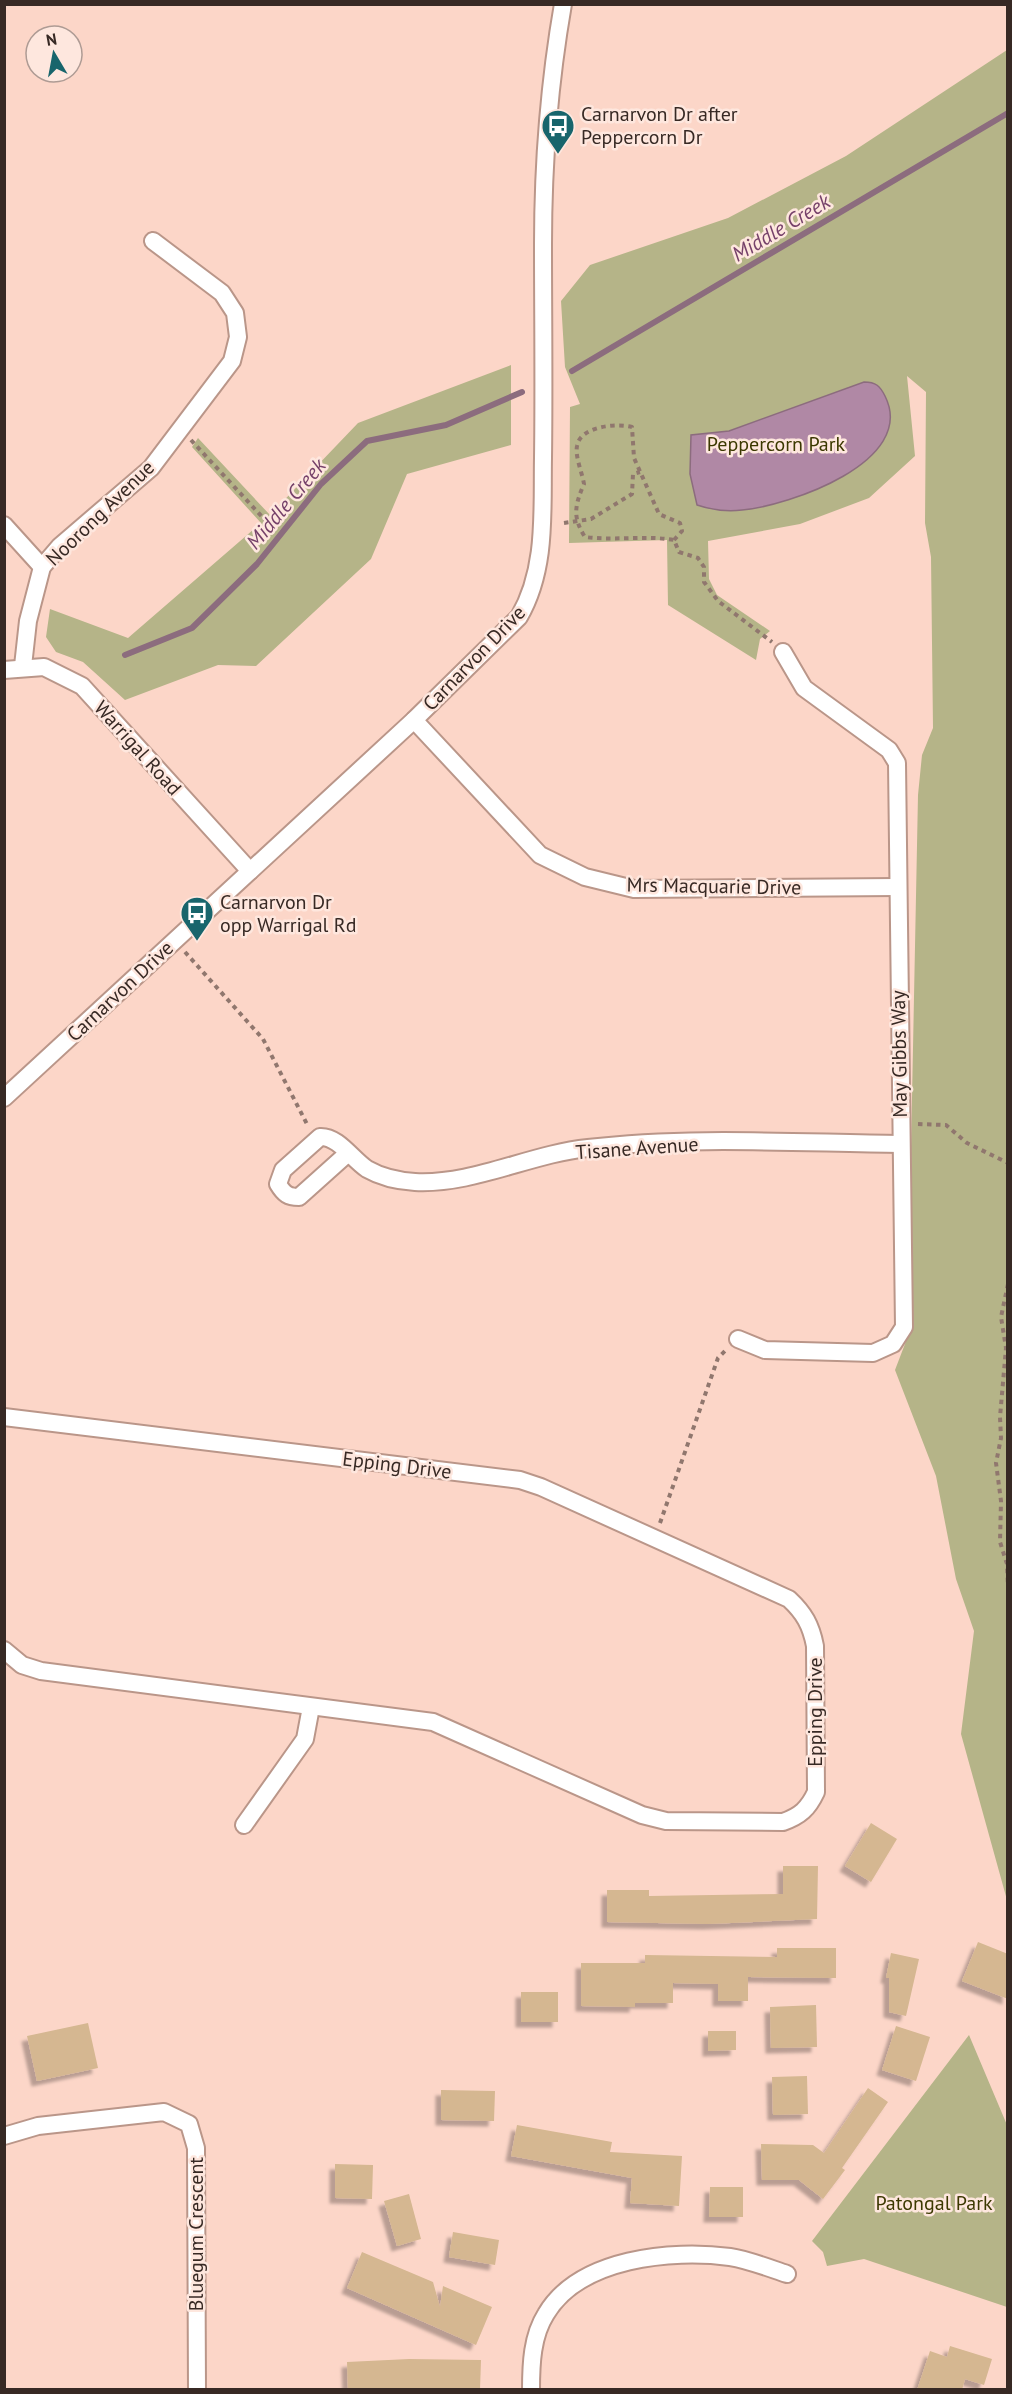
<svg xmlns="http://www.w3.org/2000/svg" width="1012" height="2394" font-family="'PT Sans',sans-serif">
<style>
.green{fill:#b5b488}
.water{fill:#b088a5;stroke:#8c6c7e;stroke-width:1.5}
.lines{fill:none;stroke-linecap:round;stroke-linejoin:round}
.stream{stroke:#8c6c7e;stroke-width:6}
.building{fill:#d5b791;filter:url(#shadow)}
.street-casing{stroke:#ba9689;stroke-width:20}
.path{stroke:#90776e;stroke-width:4;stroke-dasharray:4.5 4.5;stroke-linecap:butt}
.street{stroke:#fff;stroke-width:16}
.labels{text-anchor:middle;stroke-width:5;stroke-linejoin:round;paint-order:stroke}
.poi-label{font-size:20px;fill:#372924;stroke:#fee7de;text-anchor:start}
.park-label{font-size:20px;fill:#3b3800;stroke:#fee7de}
.street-label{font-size:20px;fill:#372924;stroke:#fee7de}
.water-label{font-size:21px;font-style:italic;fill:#76416a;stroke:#fee7de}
</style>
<defs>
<filter id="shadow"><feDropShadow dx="-5.5" dy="5.5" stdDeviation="1.5" flood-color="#0004"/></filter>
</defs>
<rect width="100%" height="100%" fill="#fcd6c8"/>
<g class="green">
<polygon points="1007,50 1007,1900 961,1734 974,1631 956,1579 936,1476 895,1370 913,1323 911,1149 918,795 922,755 933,728 931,557 925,523 926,392 907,376 915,456 869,498 800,524 708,541 709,579 717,595 770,631 760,639 756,660 668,605 667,540 569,543 570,407 580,404 565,367 561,301 590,265 728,218 846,156"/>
<polygon points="511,365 511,445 407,474 371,559 256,666 218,665 125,700 83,662 56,652 46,637 50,609 128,638 261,523 192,447 198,438 270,515 358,423"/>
<polygon points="969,2035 1007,2125 1007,2307 864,2259 827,2266 823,2252 812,2241"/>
</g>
<path class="water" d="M864 382C876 382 880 386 885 396 918 462 788 506 742 510 725 512 712 510 697 505L690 474 691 435 729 431Z"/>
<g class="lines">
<g class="stream">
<polyline points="572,371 1008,113"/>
<polyline points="125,655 192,628 257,564 321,484 367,441 446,425 522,392"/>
</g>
</g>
<g class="building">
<polygon points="871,1823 897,1839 871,1882 845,1866"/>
<polygon points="783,1866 818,1866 817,1919 708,1924 607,1922 607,1890 649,1890 649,1896 783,1894"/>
<polygon points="978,1942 1008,1954 1008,1999 962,1981"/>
<polygon points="777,1948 836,1948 836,1978 748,1977 748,2001 718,2001 718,1984 673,1983 673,2003 635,2003 635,2007 581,2006 581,1963 645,1963 645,1955 777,1957"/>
<polygon points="891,1953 919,1959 906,2016 889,2012 889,1978 886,1978"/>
<rect x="521" y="1992" width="37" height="30"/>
<polygon points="816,2005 817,2047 771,2048 770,2007"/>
<polygon points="88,2023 98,2068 37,2081 27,2036"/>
<polygon points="896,2026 930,2037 916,2081 882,2070"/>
<polygon points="708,2031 736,2031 736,2050 708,2051"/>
<polygon points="807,2076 808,2114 773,2115 772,2077"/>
<polygon points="868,2088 888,2102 842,2168 845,2170 823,2199 799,2180 762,2180 761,2144 813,2145 824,2153"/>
<polygon points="441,2090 495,2091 494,2121 441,2120"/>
<polygon points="517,2125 612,2142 610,2152 682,2156 679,2206 630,2203 632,2178 511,2156"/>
<polygon points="335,2164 373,2165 372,2199 335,2198"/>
<polygon points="710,2187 743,2187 743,2217 709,2217"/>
<polygon points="409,2194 421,2239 397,2246 384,2201"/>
<polygon points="453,2232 499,2240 495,2265 449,2257"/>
<polygon points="362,2252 433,2282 440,2307 443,2286 492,2307 476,2345 347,2288"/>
<polygon points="950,2346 992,2359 984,2385 965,2379 962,2390 917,2390 930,2351 947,2357"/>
<polygon points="409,2359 481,2360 480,2390 348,2390 347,2362"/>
</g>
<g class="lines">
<g class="street-casing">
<g id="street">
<polyline points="4,525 42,567"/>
<polyline points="23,666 28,621 42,567 60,546 151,468 232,361 238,337 235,313 222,293 153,241"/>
<polyline points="4,670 44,667 82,686 250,871"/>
<polyline points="414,720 540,855 585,877 634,889 897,887"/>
<path d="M4 1098 414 720 519 617C547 569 542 512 543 458 544 386 543 315 543 244 543 164 549 84 563 4"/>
<path d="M347 1154 299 1197C288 1197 284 1194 278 1184L283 1170 320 1137C338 1136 352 1159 367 1169 381 1177 399 1181 415 1182 473 1185 530 1154 588 1148 690 1136 798 1143 900 1144"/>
<polyline points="738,1339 765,1350 873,1353 893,1344 904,1327 897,763 889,750 804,688 783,652"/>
<path d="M4 1417 520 1480 541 1487 789 1599C804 1613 811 1625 815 1646L816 1792C808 1809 800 1816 783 1822L666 1821 642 1815 433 1722 41 1671 22 1665 4 1650"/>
<polyline points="244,1825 305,1739 311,1707"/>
<polyline points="4,2136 38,2126 164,2112 189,2124 196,2148 197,2390"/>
<path d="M531 2390C531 2364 532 2336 546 2314 579 2258 672 2249 730 2257 749 2260 769 2268 787 2274"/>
</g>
</g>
<g class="path">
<polyline points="191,440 265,520"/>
<polyline points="564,523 591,519 632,494 633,474 640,472"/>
<path d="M674 540 682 531 680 523 659 514 634 458 632 427C617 423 580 426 577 446 575 457 582 472 584 484 575 505 572 517 585 537 615 541 644 535 674 540L679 552 698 558 704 567V582L718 601 772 642"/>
<polyline points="185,952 263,1039 308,1126"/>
<polyline points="918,1124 946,1125 967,1143 1008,1163"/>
<polyline points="1008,1284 1001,1317 1006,1348 1000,1417 1001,1438 996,1463 1001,1501 1000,1542 1007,1564 1008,1587"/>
<polyline points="660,1523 718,1358 727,1349"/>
</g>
<use href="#street" class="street"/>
</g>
<defs>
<g id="bus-pin" transform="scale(1.725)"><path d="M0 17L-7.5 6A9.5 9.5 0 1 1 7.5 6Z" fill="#18656c" stroke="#fee7de"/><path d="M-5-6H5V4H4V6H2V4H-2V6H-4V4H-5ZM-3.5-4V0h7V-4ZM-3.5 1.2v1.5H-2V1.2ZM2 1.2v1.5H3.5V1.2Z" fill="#fff"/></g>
</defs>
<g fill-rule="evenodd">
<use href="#bus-pin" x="558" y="126"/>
<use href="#bus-pin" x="197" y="913"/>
</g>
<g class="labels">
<g class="poi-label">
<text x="581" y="121">Carnarvon Dr after<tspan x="581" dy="23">Peppercorn Dr</tspan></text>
<text x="220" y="909">Carnarvon Dr<tspan x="220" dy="23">opp Warrigal Rd</tspan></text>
</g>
<g class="park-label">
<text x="776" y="451">Peppercorn Park</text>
<text x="934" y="2210">Patongal Park</text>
</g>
<g class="street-label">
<text transform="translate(100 513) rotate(-44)" y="7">Noorong Avenue</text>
<text transform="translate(474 658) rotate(-46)" y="7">Carnarvon Drive</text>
<text transform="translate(138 748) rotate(48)" y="7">Warrigal Road</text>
<text transform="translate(714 886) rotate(1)" y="7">Mrs Macquarie Drive</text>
<text transform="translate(120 991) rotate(-43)" y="7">Carnarvon Drive</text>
<text transform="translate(899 1054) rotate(-91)" y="7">May Gibbs Way</text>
<text transform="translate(637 1148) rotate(-4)" y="7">Tisane Avenue</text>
<text transform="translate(397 1465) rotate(7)" y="7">Epping Drive</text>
<text transform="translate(815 1712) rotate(-90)" y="7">Epping Drive</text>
<text transform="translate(196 2234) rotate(-90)" y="7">Bluegum Crescent</text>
</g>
<g class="water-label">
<text transform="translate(781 228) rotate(-31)" y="7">Middle Creek</text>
<text transform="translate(286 504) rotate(-50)" y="7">Middle Creek</text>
</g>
</g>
<rect width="1012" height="2394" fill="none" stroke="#372924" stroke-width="12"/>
<g transform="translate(54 54) rotate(350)"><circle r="28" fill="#fee7de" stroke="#ae9b94" stroke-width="1.5"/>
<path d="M0-4.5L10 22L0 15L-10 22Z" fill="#18656c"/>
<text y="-9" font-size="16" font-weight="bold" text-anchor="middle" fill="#372924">N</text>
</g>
</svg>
